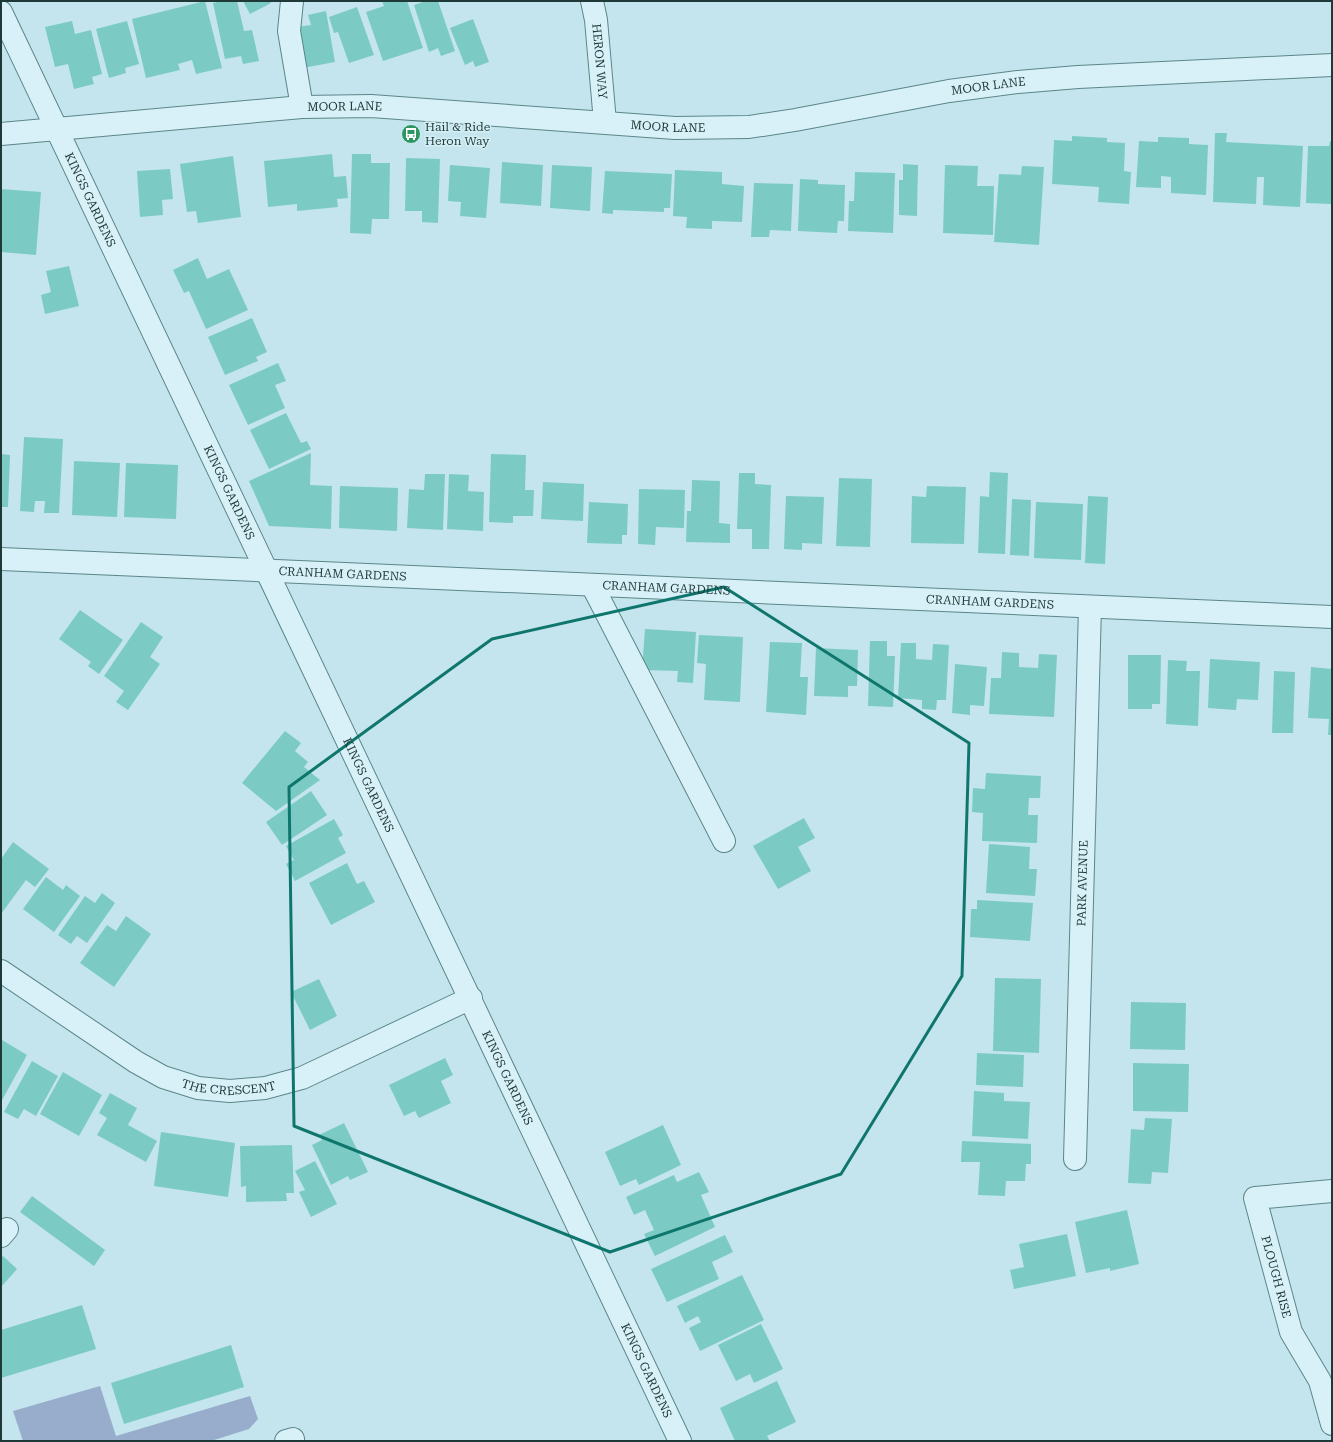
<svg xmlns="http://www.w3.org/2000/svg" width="1333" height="1442" font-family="'Roboto Serif',serif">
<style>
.green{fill:#98accb}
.building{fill:#7bcbc4}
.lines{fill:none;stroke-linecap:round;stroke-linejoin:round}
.minor-casing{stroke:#5b8688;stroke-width:24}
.minor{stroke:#d8f1f8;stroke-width:22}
.marked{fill:none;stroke:#0f766e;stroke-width:3;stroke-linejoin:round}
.labels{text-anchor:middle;stroke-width:3;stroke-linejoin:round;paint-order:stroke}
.street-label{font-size:12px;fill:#1f3838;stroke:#d4eef5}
.poi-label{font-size:12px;fill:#1f3838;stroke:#d4eef5;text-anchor:start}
</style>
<rect width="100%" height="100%" fill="#c4e5ed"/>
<polygon class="green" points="100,1386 116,1436 250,1396 258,1419 249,1429 211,1441 23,1441 13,1411"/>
<g class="building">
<polygon points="205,1 222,68 196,74 192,60 178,64 180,70 146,78 132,19"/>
<polygon points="222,1 237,1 244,31 252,30 259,61 243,64 241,56 225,59 213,3"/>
<polygon points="243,1 270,1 271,3 250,14"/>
<polygon points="382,1 407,1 423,48 383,61 366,12 384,6"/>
<polygon points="426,1 438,1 455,51 441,56 438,48 429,52 414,5"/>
<polygon points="357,7 374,55 349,63 338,32 334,33 329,17"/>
<polygon points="326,11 335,62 303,68 296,27 311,25 308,15"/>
<polygon points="473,19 489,62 475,67 473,61 465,65 450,28"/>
<polygon points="72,21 75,34 91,30 102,74 92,77 94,84 74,89 68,64 55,67 45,27"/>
<polygon points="127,21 139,64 125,68 126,73 109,78 96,29"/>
<polygon points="1215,133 1227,133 1226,142 1303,146 1300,207 1263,205 1264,177 1257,177 1256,204 1213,202"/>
<polygon points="1072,136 1107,138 1107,142 1125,143 1124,171 1131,172 1129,204 1098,202 1099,187 1052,184 1054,140 1072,141"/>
<polygon points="1158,137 1189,138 1189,144 1208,145 1206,195 1171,193 1171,177 1161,176 1161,188 1136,187 1139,141 1158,142"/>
<polygon points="1330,141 1332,141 1332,204 1306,203 1308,146 1329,146"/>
<polygon points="332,154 334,177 346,176 348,198 337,199 338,207 297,211 297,204 268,207 264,161"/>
<polygon points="352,154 371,154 371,163 390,163 389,219 372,219 371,234 350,233"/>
<polygon points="233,156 241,217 198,223 196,211 187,212 180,164"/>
<polygon points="406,158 440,159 438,223 422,222 422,211 405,211"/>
<polygon points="502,162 543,165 541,206 500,203"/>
<polygon points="903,164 918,165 917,216 899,215 899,180 903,180"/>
<polygon points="450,165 490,168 486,218 460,216 461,202 448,201"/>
<polygon points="552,165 592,167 590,211 550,208"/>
<polygon points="945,165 978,166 977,186 994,186 993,235 943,233"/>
<polygon points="1022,166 1044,167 1039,245 994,242 999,174 1021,175"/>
<polygon points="170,169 173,199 162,200 163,215 140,217 137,171"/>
<polygon points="675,170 722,172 722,184 744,186 742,222 712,221 712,229 686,228 687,217 673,216"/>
<polygon points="605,171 672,174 670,208 664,208 664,212 613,210 613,214 602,213"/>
<polygon points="855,172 895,173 893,233 848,231 849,201 854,201"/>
<polygon points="800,179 818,180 818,184 845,185 844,221 838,221 837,233 798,231"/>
<polygon points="754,183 793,184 791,231 770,230 769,237 751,237"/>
<polygon points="1,189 41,192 36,255 1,252"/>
<polygon points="198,258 207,279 229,269 248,310 206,329 189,291 184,293 173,270"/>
<polygon points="69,266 79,306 45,314 41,295 51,292 46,271"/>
<polygon points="252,318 267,352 256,357 258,361 225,375 208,337"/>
<polygon points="278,363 286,381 275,385 285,408 248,425 229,385"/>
<polygon points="286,413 301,443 307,441 311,449 269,469 250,430"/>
<polygon points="24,437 63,439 59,513 44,513 45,501 35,501 34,512 20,511"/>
<polygon points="311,453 310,485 332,486 331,529 269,526 249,481"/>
<polygon points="1,454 10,455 8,507 1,507"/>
<polygon points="491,454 526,455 525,490 534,490 533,516 513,516 513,523 489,522"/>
<polygon points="74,461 120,463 117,517 72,515"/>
<polygon points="126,463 178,465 176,519 124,517"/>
<polygon points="990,472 1008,473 1005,554 978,553 980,496 989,497"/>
<polygon points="739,473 755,473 755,484 771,485 769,549 752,549 752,529 737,529"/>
<polygon points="425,474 445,474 443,530 407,528 409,489 424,490"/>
<polygon points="449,474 469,475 468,491 484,492 483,531 447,529"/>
<polygon points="839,478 872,479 870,547 836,546"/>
<polygon points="692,480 720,481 719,523 730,524 730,543 686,542 687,511 691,511"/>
<polygon points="543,482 584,484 583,521 541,519"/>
<polygon points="340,486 398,488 397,531 339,528"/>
<polygon points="927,486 966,487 964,544 911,543 912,496 926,497"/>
<polygon points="639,489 685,490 684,528 656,527 655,545 638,544"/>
<polygon points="786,496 824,497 822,544 802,543 802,550 784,549"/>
<polygon points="1088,496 1108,497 1105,564 1085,563"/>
<polygon points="1012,499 1031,500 1029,556 1010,555"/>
<polygon points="589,502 628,504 627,535 622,535 622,544 587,543"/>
<polygon points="1036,502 1083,504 1081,560 1034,558"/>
<polygon points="80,610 123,640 99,674 88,666 91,662 59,639"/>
<polygon points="141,622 163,637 150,657 160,664 128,710 116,702 124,691 104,676"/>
<polygon points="645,629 696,632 693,683 677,682 678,671 642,670"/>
<polygon points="699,635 743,637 740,702 704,700 706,664 697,663"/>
<polygon points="870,641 887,641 887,656 895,656 893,707 868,706"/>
<polygon points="770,642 802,643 800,677 808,677 806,715 766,712"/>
<polygon points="901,643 916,643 916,659 932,660 933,644 949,645 946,700 937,700 936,710 922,709 922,700 898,698"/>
<polygon points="816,648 858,650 857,686 848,686 848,697 814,696"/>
<polygon points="1002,652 1019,653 1019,667 1038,668 1039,654 1057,655 1054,717 989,714 991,678 1001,678"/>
<polygon points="1128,655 1161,655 1160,704 1152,704 1152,709 1128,709"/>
<polygon points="1210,659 1260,662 1258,700 1237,699 1236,710 1208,708"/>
<polygon points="1168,660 1187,661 1186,671 1200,671 1198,726 1166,724"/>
<polygon points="955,664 987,667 984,706 970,705 970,715 952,713"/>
<polygon points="1311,667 1332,669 1332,735 1328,735 1329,719 1308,718"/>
<polygon points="1274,671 1295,672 1293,733 1272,733"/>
<polygon points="285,731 301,743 295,751 308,762 304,767 320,780 276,811 242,783"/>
<polygon points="986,773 1041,776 1040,798 1029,798 1028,815 1038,815 1037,843 982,841 983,813 972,812 973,788 985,789"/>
<polygon points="311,791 327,815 282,845 266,822"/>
<polygon points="804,818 815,838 798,847 811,871 778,889 753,846"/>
<polygon points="334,819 343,835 338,838 346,853 295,881 286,864 294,860 286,846"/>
<polygon points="13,842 49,869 35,887 26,880 1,914 1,859"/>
<polygon points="989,844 1030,847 1029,869 1037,869 1035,896 986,893"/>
<polygon points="347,863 357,884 364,881 375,902 331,925 309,883"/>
<polygon points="46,877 63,890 66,885 80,896 54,932 23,909"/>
<polygon points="102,893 115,903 87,943 77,936 71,944 58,935 85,896 95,903"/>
<polygon points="977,900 1033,903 1030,941 970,937 971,909 977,909"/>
<polygon points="126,916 151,934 114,987 80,963 107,925 116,931"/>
<polygon points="995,978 1041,979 1039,1053 993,1051"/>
<polygon points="319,979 337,1016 310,1030 291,992"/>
<polygon points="1131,1002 1186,1003 1185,1050 1130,1049"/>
<polygon points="2,1040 27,1055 1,1102 1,1042"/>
<polygon points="977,1053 1024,1055 1023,1087 976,1085"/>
<polygon points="445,1058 453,1075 441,1081 451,1103 419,1118 415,1111 404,1116 389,1085"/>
<polygon points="32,1061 58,1076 36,1116 24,1109 18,1119 4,1112"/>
<polygon points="1133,1063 1189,1064 1188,1112 1133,1111"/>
<polygon points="63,1072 102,1095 79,1136 40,1114"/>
<polygon points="974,1091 1004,1093 1004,1101 1030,1102 1028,1139 972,1136"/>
<polygon points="110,1093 137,1108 128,1125 157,1141 146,1162 97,1135 107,1118 99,1113"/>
<polygon points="1145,1118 1172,1119 1168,1173 1152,1172 1151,1184 1128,1183 1131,1129 1144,1130"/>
<polygon points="344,1123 368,1172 350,1180 348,1176 331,1185 312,1145 322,1140 319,1135"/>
<polygon points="663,1125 681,1165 639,1185 636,1179 620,1186 605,1152"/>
<polygon points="161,1132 235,1143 228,1197 154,1186"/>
<polygon points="962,1141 1031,1144 1031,1164 1026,1164 1025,1181 1006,1181 1005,1196 978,1195 980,1162 961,1162"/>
<polygon points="292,1145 294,1193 286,1193 287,1201 246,1202 246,1186 241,1187 240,1146"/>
<polygon points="315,1161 337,1204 311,1217 299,1192 305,1190 295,1171"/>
<polygon points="699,1172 709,1192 701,1195 715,1227 655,1256 644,1234 654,1230 645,1210 634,1215 626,1197 674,1175 677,1182"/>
<polygon points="32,1196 105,1250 94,1266 20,1212"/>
<polygon points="1127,1210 1139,1264 1110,1271 1110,1268 1086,1273 1075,1222"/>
<polygon points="1067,1234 1076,1276 1014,1289 1010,1270 1024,1267 1019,1244"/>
<polygon points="725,1235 733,1252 712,1262 719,1279 667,1302 651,1269"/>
<polygon points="3,1256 17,1269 1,1287 1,1258"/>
<polygon points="742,1275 764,1320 700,1351 689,1328 701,1322 698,1316 685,1323 677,1306"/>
<polygon points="82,1305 96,1349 1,1378 1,1330"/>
<polygon points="761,1324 783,1369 754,1383 750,1374 736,1381 718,1345"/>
<polygon points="231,1345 244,1387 124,1424 111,1383"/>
<polygon points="777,1381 796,1422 767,1436 770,1441 735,1441 720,1408"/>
</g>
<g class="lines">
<g class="minor-casing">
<g id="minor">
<polyline points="292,1 289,31 302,107"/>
<path id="s1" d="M592 1 596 20 605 122"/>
<path id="s2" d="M1 12 680 1441"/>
<path id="s3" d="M1 134 302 107 371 106 675 128 749 127 795 120 949 91 1018 82 1078 77 1332 65"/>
<path id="s4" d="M1 559 1332 617"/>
<polyline points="592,585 724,841"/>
<path id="s5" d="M1 971 136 1062 163 1077 198 1088 230 1091 265 1088 302 1078 471 998"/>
<path id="s6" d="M1075 1159 1090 607"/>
<path id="s7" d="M1332 1191 1255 1198 1291 1332 1320 1381 1332 1424"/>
<polyline points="1,1236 7,1229"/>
<polyline points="286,1441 293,1439"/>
</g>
</g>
<use href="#minor" class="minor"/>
</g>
<path class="marked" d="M724 587 969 743 962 976 841 1174 610 1252 294 1126 289 787 492 639Z"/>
<defs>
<g id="bus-disc" transform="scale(1)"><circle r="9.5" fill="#2c9661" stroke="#d4eef5"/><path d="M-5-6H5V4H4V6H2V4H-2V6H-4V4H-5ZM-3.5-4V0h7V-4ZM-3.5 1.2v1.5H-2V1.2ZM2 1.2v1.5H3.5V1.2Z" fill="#fff"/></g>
</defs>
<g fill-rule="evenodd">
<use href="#bus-disc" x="411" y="134"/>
</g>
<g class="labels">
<g class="street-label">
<text dy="4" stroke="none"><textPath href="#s1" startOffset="61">HERON WAY</textPath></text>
<text dy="4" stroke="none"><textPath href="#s3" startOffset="993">MOOR LANE</textPath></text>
<text dy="4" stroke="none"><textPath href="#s3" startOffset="345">MOOR LANE</textPath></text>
<text dy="4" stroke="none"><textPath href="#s3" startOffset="669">MOOR LANE</textPath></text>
<text dy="4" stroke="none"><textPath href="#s2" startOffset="208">KINGS GARDENS</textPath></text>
<text dy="4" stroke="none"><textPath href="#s2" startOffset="532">KINGS GARDENS</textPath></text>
<text dy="4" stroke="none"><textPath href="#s4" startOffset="342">CRANHAM GARDENS</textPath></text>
<text dy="4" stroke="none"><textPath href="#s4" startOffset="666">CRANHAM GARDENS</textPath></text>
<text dy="4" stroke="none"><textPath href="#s4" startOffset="990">CRANHAM GARDENS</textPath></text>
<text dy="4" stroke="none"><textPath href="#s2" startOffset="856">KINGS GARDENS</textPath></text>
<text dy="4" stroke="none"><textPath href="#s6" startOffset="276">PARK AVENUE</textPath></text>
<text dy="4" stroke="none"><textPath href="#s2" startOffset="1180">KINGS GARDENS</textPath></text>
<text dy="4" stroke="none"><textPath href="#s5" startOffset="261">THE CRESCENT</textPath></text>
<text dy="4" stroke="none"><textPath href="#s7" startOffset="159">PLOUGH RISE</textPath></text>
<text dy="4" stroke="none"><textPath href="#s2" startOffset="1504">KINGS GARDENS</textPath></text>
</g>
<g class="poi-label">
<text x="425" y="131">Hail &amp; Ride<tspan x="425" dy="14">Heron Way</tspan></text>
</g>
</g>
<rect width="1333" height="1442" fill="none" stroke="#1f3838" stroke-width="4"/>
</svg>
